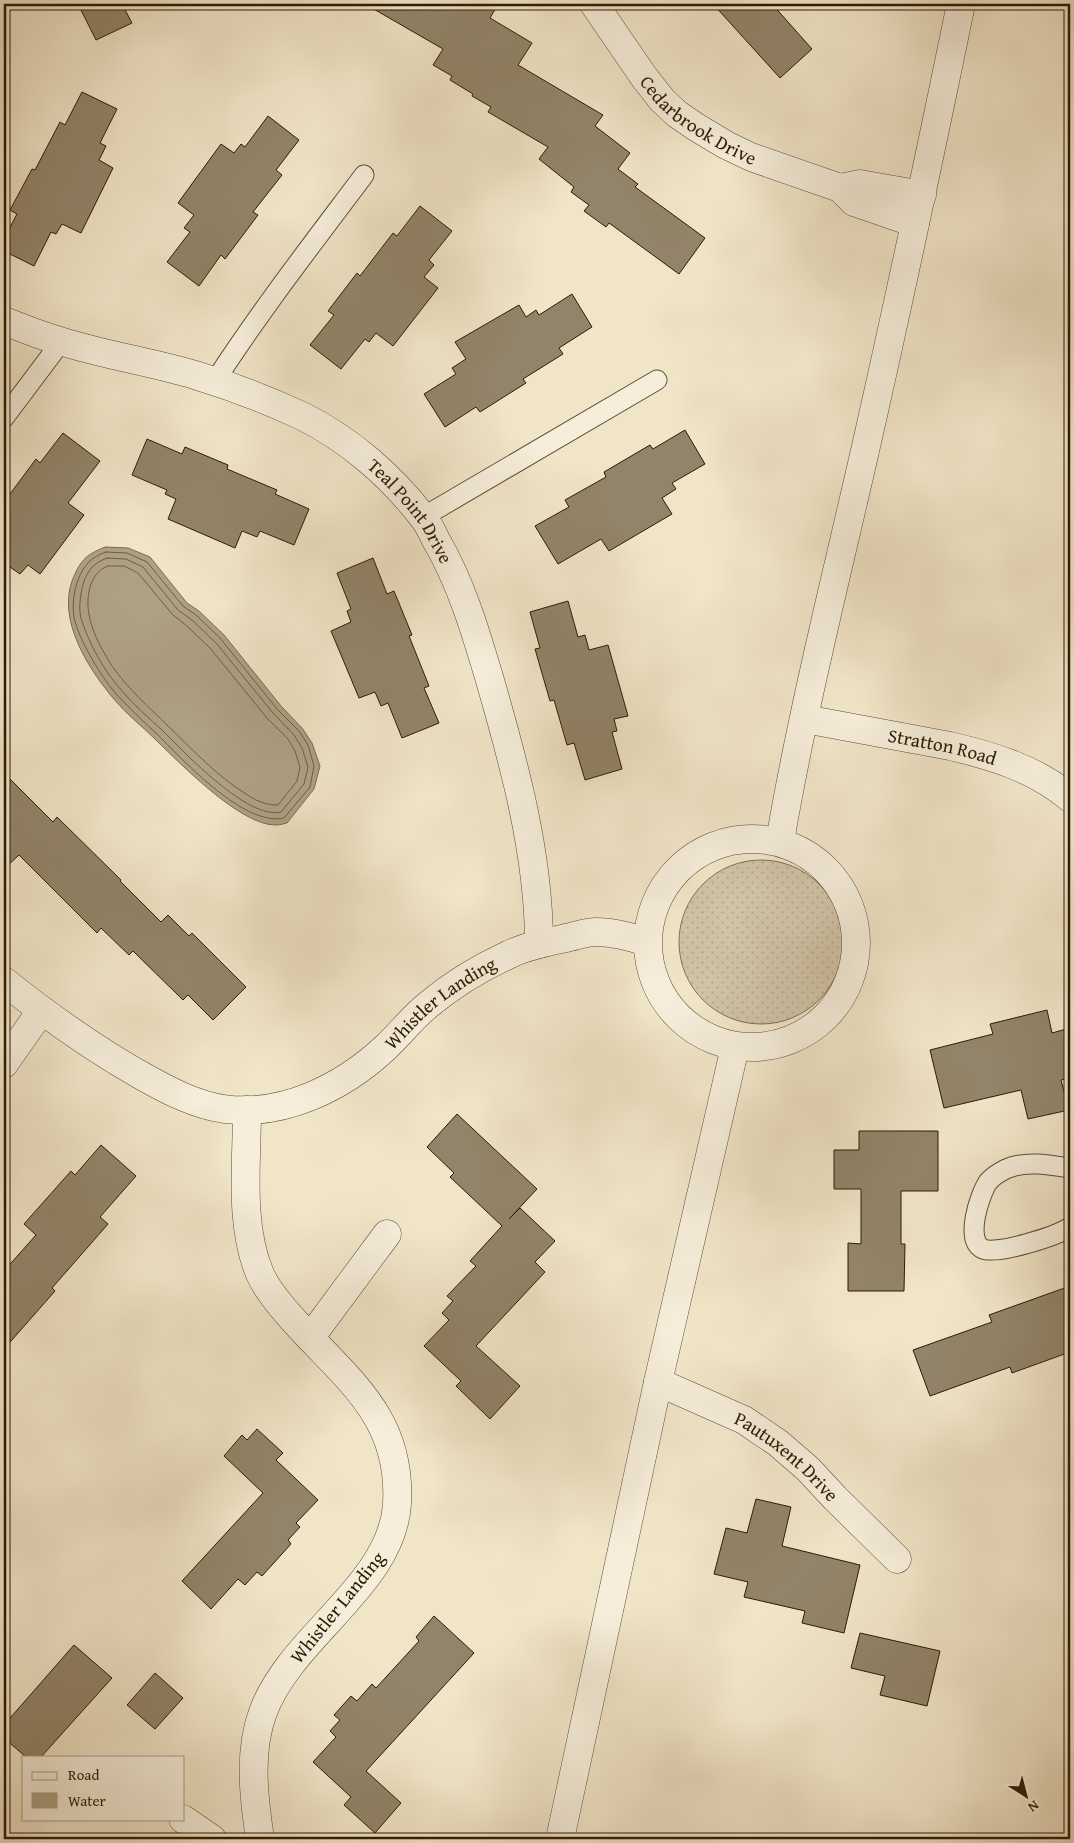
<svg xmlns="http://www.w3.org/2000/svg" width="1074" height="1843" font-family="'Gentium Book Plus',serif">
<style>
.grass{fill:url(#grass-dots);stroke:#7e6f56}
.water{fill:#aea085;stroke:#7a6b51}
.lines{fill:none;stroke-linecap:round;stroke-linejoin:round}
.shore{stroke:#6d5e44;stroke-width:1}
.building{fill:#92846a;stroke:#2c1b04}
.lane-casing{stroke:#5d4e35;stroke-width:21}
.street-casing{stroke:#5d4e35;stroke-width:29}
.lane{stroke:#f6eedb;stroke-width:19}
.street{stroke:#f6eedb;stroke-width:28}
.labels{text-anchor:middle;stroke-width:5;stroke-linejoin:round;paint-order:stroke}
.street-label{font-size:19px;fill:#2c1b04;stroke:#f6eedb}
</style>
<defs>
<pattern id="grass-dots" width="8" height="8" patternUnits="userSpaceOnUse" patternTransform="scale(1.25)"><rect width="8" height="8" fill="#d0c3a7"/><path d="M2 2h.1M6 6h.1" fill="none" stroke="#b3a78e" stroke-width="1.8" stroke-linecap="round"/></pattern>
</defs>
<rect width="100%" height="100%" fill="#f1e5c8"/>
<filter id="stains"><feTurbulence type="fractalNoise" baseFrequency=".004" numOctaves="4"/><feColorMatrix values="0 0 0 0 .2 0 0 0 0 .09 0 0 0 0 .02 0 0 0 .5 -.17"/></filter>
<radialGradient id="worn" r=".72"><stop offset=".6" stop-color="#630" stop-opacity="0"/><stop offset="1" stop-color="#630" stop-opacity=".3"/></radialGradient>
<circle class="grass" cx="761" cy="942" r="82"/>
<path class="water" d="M105 547 128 548 150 557 187 603 199 611 224 635 281 706 302 728 312 743 320 766 314 789 287 823C283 824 279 825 276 825 241 826 181 764 157 741 142 726 126 714 113 698 88 668 58 621 72 581 80 561 85 555 105 547Z"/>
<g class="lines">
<g class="shore">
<path d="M106 552 127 553 147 562 183 606 196 615 220 638 277 709 299 731 308 745 314 766 310 787 284 818C245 827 185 762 159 736 145 723 131 710 118 696 103 680 78 639 74 617 72 606 74 590 78 580 84 565 91 557 106 552Z"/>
<path d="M107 558 126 559 143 567 178 610 192 620 216 643 273 713 294 735 302 748 308 767 304 784 281 812C248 820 185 753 163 731 149 718 134 705 122 691 104 671 89 644 81 618 78 608 81 591 84 581 89 569 94 563 107 558Z"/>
<path d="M108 566H124L138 573 173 615 187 626 210 648 267 718 288 739 295 751 300 767 297 781 278 805C268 806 254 800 246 794 217 776 193 750 169 727 149 707 128 689 112 666 97 642 81 613 91 584 95 575 98 570 108 566Z"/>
</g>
</g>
<g class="building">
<polygon points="78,4 122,4 132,23 96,40"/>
<polygon points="365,4 498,4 490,18 532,43 518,65 603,115 595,126 630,153 618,169 638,184 635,187 705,238 679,274 609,223 606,227 584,211 589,205 571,192 574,187 539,159 548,147 488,112 491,107 472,96 473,94 450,80 452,76 433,65 443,49"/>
<polygon points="713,4 772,4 812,49 780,78"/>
<polygon points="82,92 117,109 100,143 106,146 99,160 113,168 81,233 62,224 56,234 51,232 34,266 4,251 4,239 17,214 10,210 32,169 35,170 60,122 65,125"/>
<polygon points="268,116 299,140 276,170 282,175 253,212 258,215 225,259 221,255 199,286 167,262 190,232 184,228 194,215 178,203 221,144 234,153 241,144 245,147"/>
<polygon points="420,206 452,231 429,260 434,265 424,277 438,288 393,346 376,333 369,342 365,339 341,369 310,345 334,315 328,311 357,273 360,276 393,233 397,236"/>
<polygon points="572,294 592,327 559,348 563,354 523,379 526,383 480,412 476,407 445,427 424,394 456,374 452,368 466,359 455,342 519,305 526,317 536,310 539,315"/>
<polygon points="685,430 705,464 672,483 676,489 662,498 672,514 609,551 601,539 558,564 535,526 569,507 565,500 606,477 604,472 650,445 653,449"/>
<polygon points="63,433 100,461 68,503 84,515 40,574 28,565 20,574 4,563 4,502 36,459 40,463"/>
<polygon points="147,439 182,454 185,447 228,465 227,469 277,490 275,494 309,509 294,545 260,531 257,537 242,531 235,548 168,519 176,499 165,494 167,490 132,475"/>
<polygon points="373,558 387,594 394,591 412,635 409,636 429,686 424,688 439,723 402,738 388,703 381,706 375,692 359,698 331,631 351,622 347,611 351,609 337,573"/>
<polygon points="568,601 578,637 585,635 589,650 608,645 628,716 614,719 617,731 612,732 622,769 585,780 574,743 567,745 554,700 550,701 535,649 540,648 530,612"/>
<polygon points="4,773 53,822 57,817 121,880 120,881 161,922 168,915 189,936 192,933 246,987 213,1020 188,995 183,1000 133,951 129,955 101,928 97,933 19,855 4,869"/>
<polygon points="1047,1010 1052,1033 1070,1028 1070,1078 1061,1080 1069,1110 1028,1119 1021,1090 944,1108 930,1050 993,1034 990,1024"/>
<polygon points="457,1114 537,1189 509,1219 520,1208 555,1241 535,1262 545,1272 476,1346 520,1386 490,1419 456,1386 461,1381 424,1346 449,1320 442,1313 453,1301 447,1296 476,1266 470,1261 502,1226 450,1177 454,1173 427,1147"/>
<polygon points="859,1131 938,1131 938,1191 901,1191 901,1244 905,1244 904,1291 848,1291 848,1243 861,1244 861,1189 834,1189 834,1150 859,1150"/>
<polygon points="101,1145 136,1176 100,1217 108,1224 52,1288 55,1291 4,1349 4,1271 36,1235 24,1224 71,1171 75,1175"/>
<polygon points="1070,1286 1070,1352 1012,1373 1010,1367 930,1396 913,1350 992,1322 989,1315"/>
<polygon points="257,1429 283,1453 276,1460 318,1500 296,1523 300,1527 288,1540 291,1544 262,1576 257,1572 245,1585 238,1579 211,1609 182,1581 263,1493 224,1456 242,1435 247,1440"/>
<polygon points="756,1499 791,1507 782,1546 860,1565 844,1633 802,1623 805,1611 744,1597 748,1582 714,1574 726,1528 747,1533"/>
<polygon points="434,1616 474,1653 366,1771 401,1803 375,1833 344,1805 351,1797 313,1762 336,1737 330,1731 340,1720 334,1715 351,1696 357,1701 372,1684 376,1688 419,1641 416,1637"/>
<polygon points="860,1633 940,1651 927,1706 880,1695 885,1676 851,1668"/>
<polygon points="74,1645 112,1678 41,1757 26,1757 4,1738 4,1725"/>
<polygon points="155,1673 183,1698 155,1729 127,1705"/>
</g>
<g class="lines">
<g class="lane-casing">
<g id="lane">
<path d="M215 381C261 310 313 243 364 175"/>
<polyline points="4,418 61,342"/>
<polyline points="423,517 657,380"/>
<path d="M1070 1168C1051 1165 1025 1160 1006 1169 1000 1172 993 1176 988 1182 980 1194 964 1240 983 1249 997 1255 1057 1236 1070 1227"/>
</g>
</g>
<g class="street-casing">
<g id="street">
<path id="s1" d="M594 4 644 77 662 100 677 114 696 127 726 145 751 157 840 188 854 202 915 223"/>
<polyline points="840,188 860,184 922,195"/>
<path id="s2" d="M4 321C22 328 41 336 60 341 104 355 151 362 195 375 231 386 268 400 302 416 349 439 391 476 422 516 428 523 432 532 436 540 461 583 475 630 489 677 514 763 539 854 539 944"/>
<path id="s3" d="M805 719 950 746C993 756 1036 769 1070 798"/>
<circle cx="752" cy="943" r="104"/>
<path d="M780 841C803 707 837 574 867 442 900 296 931 150 961 4"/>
<path id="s4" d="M4 981C49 1017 94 1049 144 1077 169 1091 196 1105 224 1109 284 1117 343 1087 385 1048 400 1034 412 1018 428 1005 452 985 480 968 508 955 526 946 547 942 566 938 576 936 586 932 596 932 614 932 630 937 647 942"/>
<polyline points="4,1064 41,1011"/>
<path d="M247 1110C247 1164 239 1224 260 1274 268 1292 283 1309 297 1324 349 1381 402 1418 397 1504 392 1585 291 1636 263 1712 248 1752 254 1799 260 1839"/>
<polyline points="310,1338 387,1234"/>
<path id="s5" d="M658 1382 744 1420 778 1443 808 1469 835 1498 897 1559"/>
<polyline points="183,1819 212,1839"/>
<polyline points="560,1839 658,1382 735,1047"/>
</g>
</g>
<use href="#lane" class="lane"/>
<use href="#street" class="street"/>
</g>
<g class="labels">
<g class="street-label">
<text dy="7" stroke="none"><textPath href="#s1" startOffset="159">Cedarbrook Drive</textPath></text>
<text dy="7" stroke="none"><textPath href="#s2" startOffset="460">Teal Point Drive</textPath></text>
<text dy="7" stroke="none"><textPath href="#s3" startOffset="140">Stratton Road</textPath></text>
<text dy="7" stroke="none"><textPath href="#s4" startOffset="506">Whistler Landing</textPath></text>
<text dy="7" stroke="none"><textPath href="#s5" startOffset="150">Pautuxent Drive</textPath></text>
<text transform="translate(337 1607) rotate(-51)" y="7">Whistler Landing</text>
</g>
</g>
<rect width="1074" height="1843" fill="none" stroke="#f1e5c8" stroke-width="20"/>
<rect x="5" y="5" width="1064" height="1833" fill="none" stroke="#2c1b04" stroke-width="2.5"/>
<rect x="10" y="10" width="1054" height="1823" fill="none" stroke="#2c1b04"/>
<rect x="22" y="1756" width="162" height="65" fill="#f6eedb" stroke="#a59a85"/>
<rect x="32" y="1772" width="25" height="8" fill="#f6eedb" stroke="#a59a85"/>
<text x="68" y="1780" font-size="15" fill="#2c1b04">Road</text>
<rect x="32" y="1793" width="25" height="15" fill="#aea085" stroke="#a59a85"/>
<text x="68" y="1806" font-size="15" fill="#2c1b04">Water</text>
<g transform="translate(1026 1796) rotate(144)" stroke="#f6eedb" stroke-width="4" paint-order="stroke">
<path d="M0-4L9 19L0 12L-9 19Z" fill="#2c1b04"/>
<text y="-8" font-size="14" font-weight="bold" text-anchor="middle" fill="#2c1b04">N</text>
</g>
<rect width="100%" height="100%" filter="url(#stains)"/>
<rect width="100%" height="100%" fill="url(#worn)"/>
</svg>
